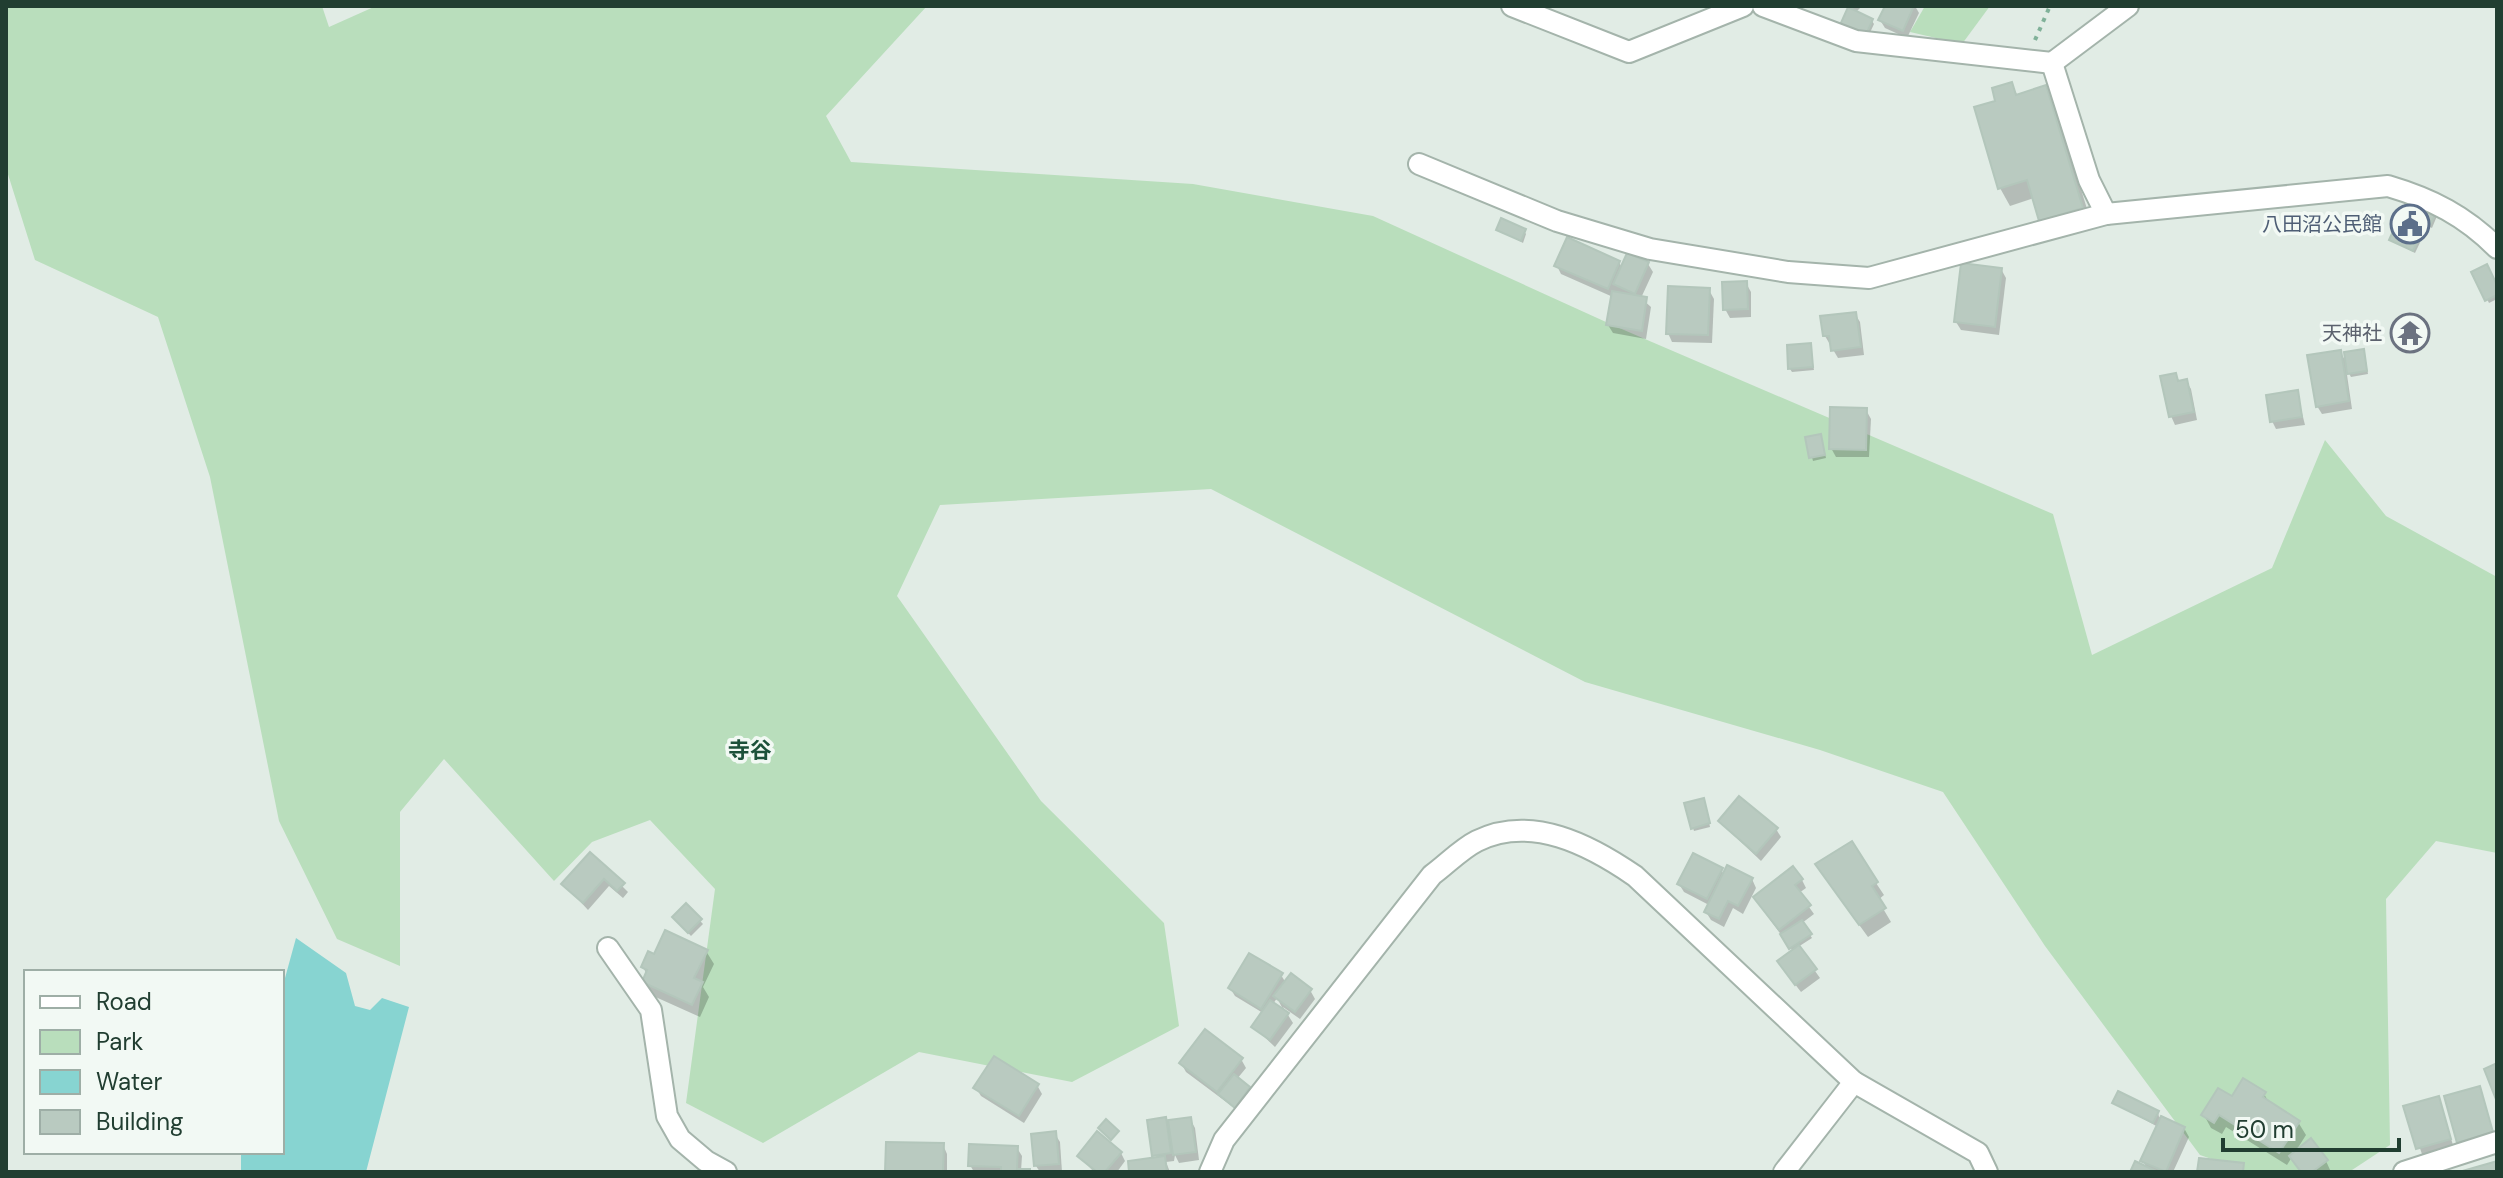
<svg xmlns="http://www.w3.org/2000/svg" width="2503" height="1178" font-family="'DM Sans','Noto Sans JP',sans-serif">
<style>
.green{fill:#b9debc}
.water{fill:#87d4d1}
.shadow{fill:#0003;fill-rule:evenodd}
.building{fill:#b9cac0;stroke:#b3c6bb;stroke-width:2}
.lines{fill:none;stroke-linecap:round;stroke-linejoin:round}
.minor-casing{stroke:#a4b4ab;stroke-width:24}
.path{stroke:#80b199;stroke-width:4;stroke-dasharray:4 6;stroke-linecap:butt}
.minor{stroke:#fff;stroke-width:20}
.labels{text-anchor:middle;stroke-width:7;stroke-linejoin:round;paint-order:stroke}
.service-label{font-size:20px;fill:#4e5e75;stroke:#f2f9f4;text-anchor:end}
.worship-label{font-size:20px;fill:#5b616d;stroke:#f2f9f4;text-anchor:end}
.neighbourhood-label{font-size:22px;font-weight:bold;fill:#1c513a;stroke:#f2f9f4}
</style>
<rect width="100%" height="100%" fill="#e1ece5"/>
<g class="green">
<polygon points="6,6 322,6 329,27 376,6 927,6 826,116 851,162 1193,184 1373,216 1617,327 2053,514 2092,655 2272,568 2325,440 2386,516 2497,577 2497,853 2436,841 2386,899 2390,1145 2349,1172 2249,1172 2200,1155 2045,946 1943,792 1820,750 1585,682 1211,489 940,505 897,596 1041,801 1164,923 1179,1026 1072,1082 919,1052 763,1143 686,1103 715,889 650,820 592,842 554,881 444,759 400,812 400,966 337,939 279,821 210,477 158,317 35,260 6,168"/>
<polygon points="1925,6 1990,6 1962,44 1910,32"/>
</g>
<polygon class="water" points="296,938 346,973 355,1006 370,1010 382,998 409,1007 366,1172 241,1172 241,1152 282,1152 282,989"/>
<g class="shadow">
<polygon points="1847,6 1862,6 1855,13 1872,21 1874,24 1867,39"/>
<polygon points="1887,6 1915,6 1919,13 1907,38 1885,28 1880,20"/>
<polygon points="2011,84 2018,96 2045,88 2055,105 2092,225 2051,238 2034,198 2010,206 2000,188 1998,102"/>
<polygon points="2409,200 2437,216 2432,228 2428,226 2415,253 2391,240"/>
<polygon points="1499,229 1524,231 1526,234 1523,243"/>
<polygon points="1619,262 1622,268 1648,264 1653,272 1641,298 1651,307 1646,339 1613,333 1608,325 1613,297 1561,274 1557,266"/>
<polygon points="2001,269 2006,278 1999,335 1961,330 1956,322"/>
<polygon points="2474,273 2497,288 2497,299 2489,303"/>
<polygon points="1746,283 1751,292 1751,317 1730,318 1725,309"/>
<polygon points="1709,290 1714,299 1712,343 1672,342 1668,333"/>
<polygon points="1855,314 1860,322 1864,355 1838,358 1825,336"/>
<polygon points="1810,345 1814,370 1792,372 1790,369"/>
<polygon points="2340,352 2348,365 2365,355 2368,374 2351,377 2346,368 2352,409 2322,414 2317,406"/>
<polygon points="2175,375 2180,382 2186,381 2191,389 2197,420 2175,425 2171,416"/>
<polygon points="2297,393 2305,425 2276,429 2272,421"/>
<polygon points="1866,410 1871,419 1869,457 1836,457 1831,448"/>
<polygon points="1807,439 1822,440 1826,458 1813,461"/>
<polygon points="1705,804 1710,827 1694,831 1693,828"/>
<polygon points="1720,822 1776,829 1781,837 1761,861"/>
<polygon points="590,854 628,892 623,898 609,886 588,910 564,884"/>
<polygon points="1721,869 1724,875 1752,879 1756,888 1743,914 1733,908 1724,927 1711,920 1706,912 1709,905 1684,892 1679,884"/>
<polygon points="1825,878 1876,883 1884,895 1878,900 1891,922 1868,937"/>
<polygon points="1802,880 1806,888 1799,893 1814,914 1802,923 1812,938 1798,947 1820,978 1801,992 1784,970 1793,951 1760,906"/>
<polygon points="686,906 703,924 691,936 677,921"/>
<polygon points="706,951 714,964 703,987 709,997 700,1017 651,995 644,982 647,975 643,967 655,957"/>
<path d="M1281 975 1286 983 1310 990 1315 999 1300 1019 1283 1007 1293 1023 1275 1047 1254 1027 1263 1013 1235 996 1230 988ZM1277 998 1285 1013 1273 1004Z"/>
<polygon points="1241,1059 1246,1068 1237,1079 1251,1092 1237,1110 1186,1072 1181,1063"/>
<polygon points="1037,1085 1042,1094 1024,1123 981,1096 976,1088"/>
<polygon points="2479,1088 2496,1141 2464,1150 2459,1142"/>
<polygon points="2264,1094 2270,1104 2298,1122 2306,1135 2294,1154 2326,1161 2331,1172 2302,1172 2292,1157 2287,1165 2226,1127 2222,1134 2211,1128 2204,1115 2232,1099"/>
<polygon points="2438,1098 2454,1148 2423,1157 2406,1108"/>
<polygon points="2115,1103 2158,1112 2159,1117 2184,1128 2189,1137 2173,1172 2132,1172 2147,1168 2143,1161 2158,1127"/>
<polygon points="1190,1119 1195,1128 1199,1160 1179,1163 1175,1155 1174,1161 1166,1162 1170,1172 1131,1172 1157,1159 1150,1122"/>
<polygon points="1055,1134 1060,1142 1062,1172 1040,1172 1036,1166"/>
<polygon points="943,1145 947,1154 947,1172 887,1172"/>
<polygon points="1017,1148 1022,1156 1021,1171 1029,1172 974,1172 970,1165"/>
<polygon points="1121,1153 1125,1161 1117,1172 1094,1172 1079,1156"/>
</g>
<g class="building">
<polygon points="1885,6 1914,6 1903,31 1878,20"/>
<polygon points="1848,7 1873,19 1865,37 1840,25"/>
<polygon points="2012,82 2016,95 2046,85 2083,208 2039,221 2027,180 1998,189 1974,107 1995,101 1992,88"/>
<polygon points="2408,198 2437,211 2430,225 2426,223 2413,251 2389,240"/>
<polygon points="1501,218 1526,229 1521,241 1496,230"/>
<polygon points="1567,237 1620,261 1608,289 1554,266"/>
<polygon points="1627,253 1649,262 1635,294 1613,284"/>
<polygon points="1961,263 2002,268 1995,327 1954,322"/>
<polygon points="2487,264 2497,285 2497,295 2485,301 2471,272"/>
<polygon points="1747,281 1748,309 1723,310 1722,282"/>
<polygon points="1668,286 1710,288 1708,335 1666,334"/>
<polygon points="1612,291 1647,297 1642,331 1606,325"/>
<polygon points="1856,312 1861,347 1831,351 1829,336 1823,336 1820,316"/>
<polygon points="1811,343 1813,367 1788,369 1787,345"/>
<polygon points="2364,349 2367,371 2347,374 2344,352"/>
<polygon points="2341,350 2349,401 2316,407 2307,355"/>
<polygon points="2176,373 2178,381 2187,379 2194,412 2169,417 2160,376"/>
<polygon points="2298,390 2302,417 2270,422 2266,395"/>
<polygon points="1830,407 1867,408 1866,450 1829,449"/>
<polygon points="1821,434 1825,455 1809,458 1805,437"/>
<polygon points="1739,796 1778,828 1756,854 1718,821"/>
<polygon points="1704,798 1710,823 1691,829 1684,803"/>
<polygon points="1852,841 1878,882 1872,886 1886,908 1859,925 1815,864"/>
<polygon points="590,852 625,883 617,891 604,879 583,903 561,884"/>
<polygon points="1693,853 1723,868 1707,899 1677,884"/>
<polygon points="1727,865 1753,878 1738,906 1728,901 1719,919 1704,912"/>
<polygon points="1793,866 1803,879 1795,885 1811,905 1779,930 1753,897"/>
<polygon points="686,903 702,919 688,933 672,917"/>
<polygon points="1802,920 1812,934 1789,949 1780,934"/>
<polygon points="665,930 708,950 694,978 703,982 692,1005 642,982 647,970 641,967 648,951 654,954"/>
<polygon points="1799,945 1817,969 1795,985 1777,961"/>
<polygon points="1249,953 1283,973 1261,1009 1228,988"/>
<polygon points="1291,973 1312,989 1295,1012 1273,996"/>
<polygon points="1270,1000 1289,1013 1270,1040 1251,1027"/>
<polygon points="1205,1029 1243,1058 1217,1092 1179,1063"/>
<polygon points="994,1056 1039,1084 1019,1116 973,1088"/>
<polygon points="2497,1063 2497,1102 2484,1069"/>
<polygon points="1234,1074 1250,1087 1235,1108 1218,1094"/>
<polygon points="2243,1078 2266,1092 2263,1097 2300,1121 2279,1153 2219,1115 2214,1123 2201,1115 2218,1088 2232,1096"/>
<polygon points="2480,1086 2493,1132 2457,1143 2444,1096"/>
<polygon points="2118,1091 2159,1111 2153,1123 2112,1103"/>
<polygon points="2439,1096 2451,1139 2416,1149 2403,1106"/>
<polygon points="2161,1116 2185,1127 2166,1172 2140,1161"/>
<polygon points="1166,1117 1171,1153 1152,1156 1147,1120"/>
<polygon points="1191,1117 1196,1152 1173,1155 1168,1120"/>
<polygon points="1106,1119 1119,1131 1111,1140 1098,1128"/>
<polygon points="1056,1131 1059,1164 1034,1166 1031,1134"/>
<polygon points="1097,1131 1122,1152 1105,1172 1097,1172 1077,1156"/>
<polygon points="2311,1138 2328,1160 2312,1172 2301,1172 2289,1156"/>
<polygon points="886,1142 944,1143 943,1172 885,1172"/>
<polygon points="969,1144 1018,1146 1017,1169 1030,1169 1030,1172 1001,1172 1001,1167 968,1166"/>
<polygon points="1165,1156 1167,1172 1129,1172 1128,1161"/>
<polygon points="2199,1158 2244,1163 2243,1172 2197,1172"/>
<polygon points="2135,1161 2158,1172 2130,1172"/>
<polygon points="2497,1161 2497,1172 2459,1172"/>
</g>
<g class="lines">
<g class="minor-casing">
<g id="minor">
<polyline points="1512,6 1629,52 1743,6"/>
<polyline points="1763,6 1856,41 2052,63 2128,6"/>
<polyline points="2052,63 2089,180 2106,214"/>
<path d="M1419 164 1557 221 1650 249 1788 272 1869 278 2106 214 2388 186C2432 199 2465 216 2497 248"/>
<polyline points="608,948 651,1010 667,1116 680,1139 706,1161 726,1172"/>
<path d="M1210 1172 1224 1140 1432 875C1447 864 1461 849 1477 841 1531 814 1590 845 1635 876L1854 1082 1978 1153 1987 1172"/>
<polyline points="1784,1172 1854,1082"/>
<polyline points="2404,1172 2497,1142"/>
</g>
</g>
<polyline class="path" points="2035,40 2050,6"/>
<use href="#minor" class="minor"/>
</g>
<defs>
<g id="civic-ring" transform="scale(2)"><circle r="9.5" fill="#f2f9f4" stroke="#5c6f8a" stroke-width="1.5"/><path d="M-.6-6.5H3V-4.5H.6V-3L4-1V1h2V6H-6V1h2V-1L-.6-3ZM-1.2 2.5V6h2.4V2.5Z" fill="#5c6f8a"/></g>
<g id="temple-ring" transform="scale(2)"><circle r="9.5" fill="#f2f9f4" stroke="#6b7280" stroke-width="1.5"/><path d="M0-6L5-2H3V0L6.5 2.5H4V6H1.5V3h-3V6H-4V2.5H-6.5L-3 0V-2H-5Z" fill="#6b7280"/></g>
</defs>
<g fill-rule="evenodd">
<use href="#civic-ring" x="2410" y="224"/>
<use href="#temple-ring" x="2410" y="333"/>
</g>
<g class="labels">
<g class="service-label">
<text x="2382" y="231">八田沼公民館</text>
</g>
<g class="worship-label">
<text x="2382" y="340">天神社</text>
</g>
<g class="neighbourhood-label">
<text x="750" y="758">寺谷</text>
</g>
</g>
<rect width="2503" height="1178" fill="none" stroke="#213e31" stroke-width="16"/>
<rect x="24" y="970" width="260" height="184" fill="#f2f9f4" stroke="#9eaea6" stroke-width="2"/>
<rect x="40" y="996" width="40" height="12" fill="#ffffff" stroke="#9eaea6" stroke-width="2"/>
<text x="96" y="1010" font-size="24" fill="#213e31">Road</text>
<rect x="40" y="1030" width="40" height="24" fill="#b9debc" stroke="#9eaea6" stroke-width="2"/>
<text x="96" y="1050" font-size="24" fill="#213e31">Park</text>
<rect x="40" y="1070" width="40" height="24" fill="#87d4d1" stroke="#9eaea6" stroke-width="2"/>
<text x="96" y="1090" font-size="24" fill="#213e31">Water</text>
<rect x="40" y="1110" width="40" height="24" fill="#b9cac0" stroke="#9eaea6" stroke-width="2"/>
<text x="96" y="1130" font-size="24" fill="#213e31">Building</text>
<path d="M2223 1138v12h176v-12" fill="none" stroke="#213e31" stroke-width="4"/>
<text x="2235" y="1138" font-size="24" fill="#213e31" stroke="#f2f9f4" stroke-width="6" paint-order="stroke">50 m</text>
</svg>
